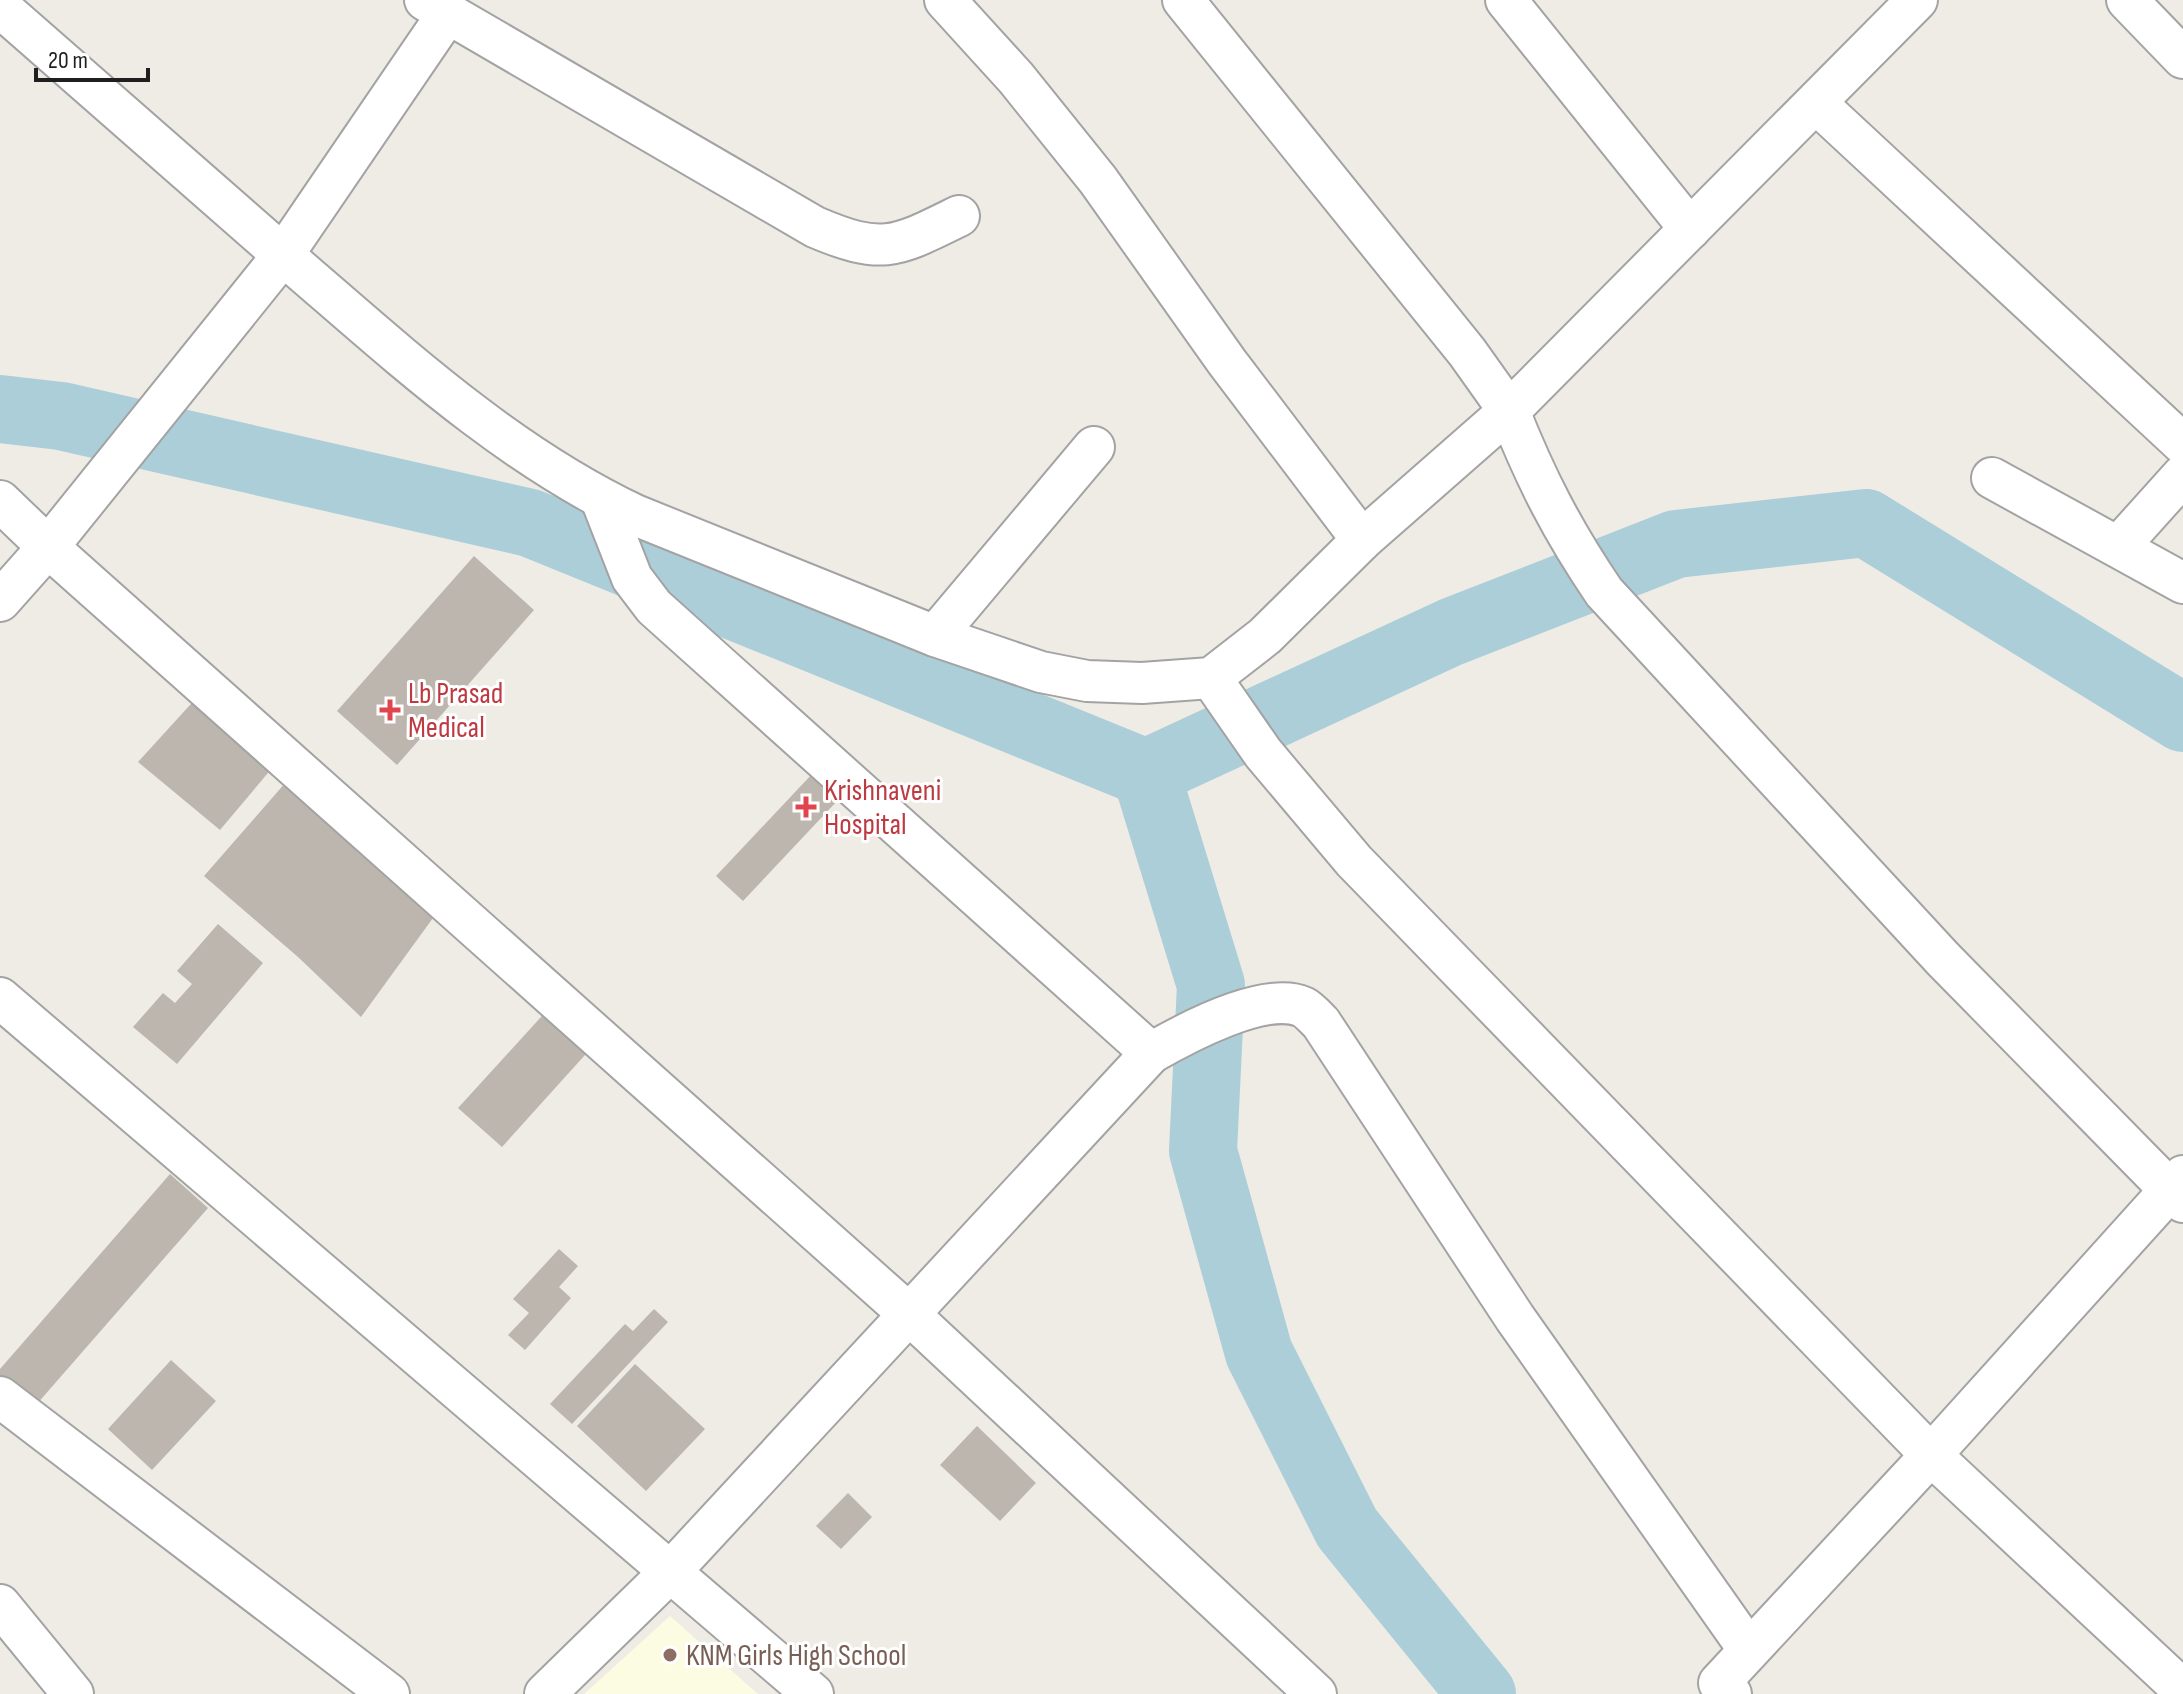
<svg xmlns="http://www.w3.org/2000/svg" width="2183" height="1694" font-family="'Sofia Sans Condensed',sans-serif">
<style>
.education{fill:#fcfce2}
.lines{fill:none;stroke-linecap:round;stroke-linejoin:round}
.river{stroke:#abced9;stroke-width:68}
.building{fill:#bcb6af}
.street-casing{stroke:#a3a3a3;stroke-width:44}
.street{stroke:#fff;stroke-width:40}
.health-dot{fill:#e0444e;stroke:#fff;stroke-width:3}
.education-dot{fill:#8d6e63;stroke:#fff;stroke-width:3}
.labels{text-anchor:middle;stroke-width:6;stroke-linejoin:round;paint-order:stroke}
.health-label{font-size:30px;fill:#be3a42;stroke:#fff;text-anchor:start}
.education-label{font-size:30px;fill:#785e54;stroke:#fff;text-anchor:start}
</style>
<rect width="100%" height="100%" fill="#efece6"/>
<polygon class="education" points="670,1616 758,1694 584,1694"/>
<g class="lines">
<g class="river">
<polyline points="0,409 61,416 530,523 1146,773 1451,632 1676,544 1866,523 2183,718"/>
<polyline points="1146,773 1211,985 1203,1151 1259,1353 1347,1528 1482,1694"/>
</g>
</g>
<g class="building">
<polygon points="474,556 534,610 397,765 337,711"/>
<polygon points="200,694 278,761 220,830 138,762"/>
<polygon points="813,773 839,799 743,901 716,876"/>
<polygon points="293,774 441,907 361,1017 298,957 204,876"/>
<polygon points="218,924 263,963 177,1064 133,1027 163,993 175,1003 192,984 177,971"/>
<polygon points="551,1006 594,1045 502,1147 458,1108"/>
<polygon points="170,1174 208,1208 36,1405 0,1375 0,1369"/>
<polygon points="559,1249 578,1266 559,1287 571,1298 525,1350 508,1335 529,1313 513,1299"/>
<polygon points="654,1309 668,1322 572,1424 550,1404 625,1324 633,1331"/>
<polygon points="171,1360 216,1401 152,1470 108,1429"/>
<polygon points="635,1364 705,1429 646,1491 577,1426"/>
<polygon points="977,1426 1036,1483 1000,1521 940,1465"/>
<polygon points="848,1493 872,1517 841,1549 816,1526"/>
</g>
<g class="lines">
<g class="street-casing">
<g id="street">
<path d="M425 0 815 227C883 256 896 247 959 216"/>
<polyline points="945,0 1016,78 1098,180 1227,362 1362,540"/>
<polyline points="1183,0 1467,352 1509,411 1917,0"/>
<polyline points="1506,0 1690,229"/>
<polyline points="2127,0 2183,58"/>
<polyline points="0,7 283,255 48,547 0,501"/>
<path d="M446 16 283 255C394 350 502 452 635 515L935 636 1041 672 1087 681 1142 683 1211 678 1265 636 1362 540 1509 411C1536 479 1562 530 1604 592L1943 959 2170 1190 2183 1176"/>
<polyline points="1816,103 2183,444"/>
<polyline points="1992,478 2183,583"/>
<polyline points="2120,545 2183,475"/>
<polyline points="0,601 48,547 910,1315 1316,1694"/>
<polyline points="935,636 1094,447"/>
<polyline points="1211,678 1263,753 1354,861 1931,1455 2170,1190 2183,1202"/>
<polyline points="0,998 813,1694"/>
<path d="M1151 1053C1184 1034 1265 990 1303 1007 1309 1010 1316 1018 1321 1023L1515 1318 1749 1650"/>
<polyline points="0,1397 389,1694"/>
<polyline points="0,1605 73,1694"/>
<polyline points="545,1694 670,1572 1151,1053 654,607 632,578 601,499"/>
<polyline points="1731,1694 1719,1683 1931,1455 2183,1690"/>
</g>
</g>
<use href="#street" class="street"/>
</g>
<g class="health-dot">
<path d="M386 698h8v8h8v8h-8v8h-8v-8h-8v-8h8z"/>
<path d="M802 795h8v8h8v8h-8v8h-8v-8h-8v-8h8z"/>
</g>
<circle class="education-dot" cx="670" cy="1655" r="8"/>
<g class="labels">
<g class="health-label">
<text x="408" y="703">Lb Prasad<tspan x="408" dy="34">Medical</tspan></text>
<text x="824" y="800">Krishnaveni<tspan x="824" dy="34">Hospital</tspan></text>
</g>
<g class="education-label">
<text x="686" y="1665">KNM Girls High School</text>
</g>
</g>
<path d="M36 68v12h112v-12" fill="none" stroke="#1f1f1f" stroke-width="4"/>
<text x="48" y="68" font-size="24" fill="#1f1f1f" stroke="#ffffff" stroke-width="6" paint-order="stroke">20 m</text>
</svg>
